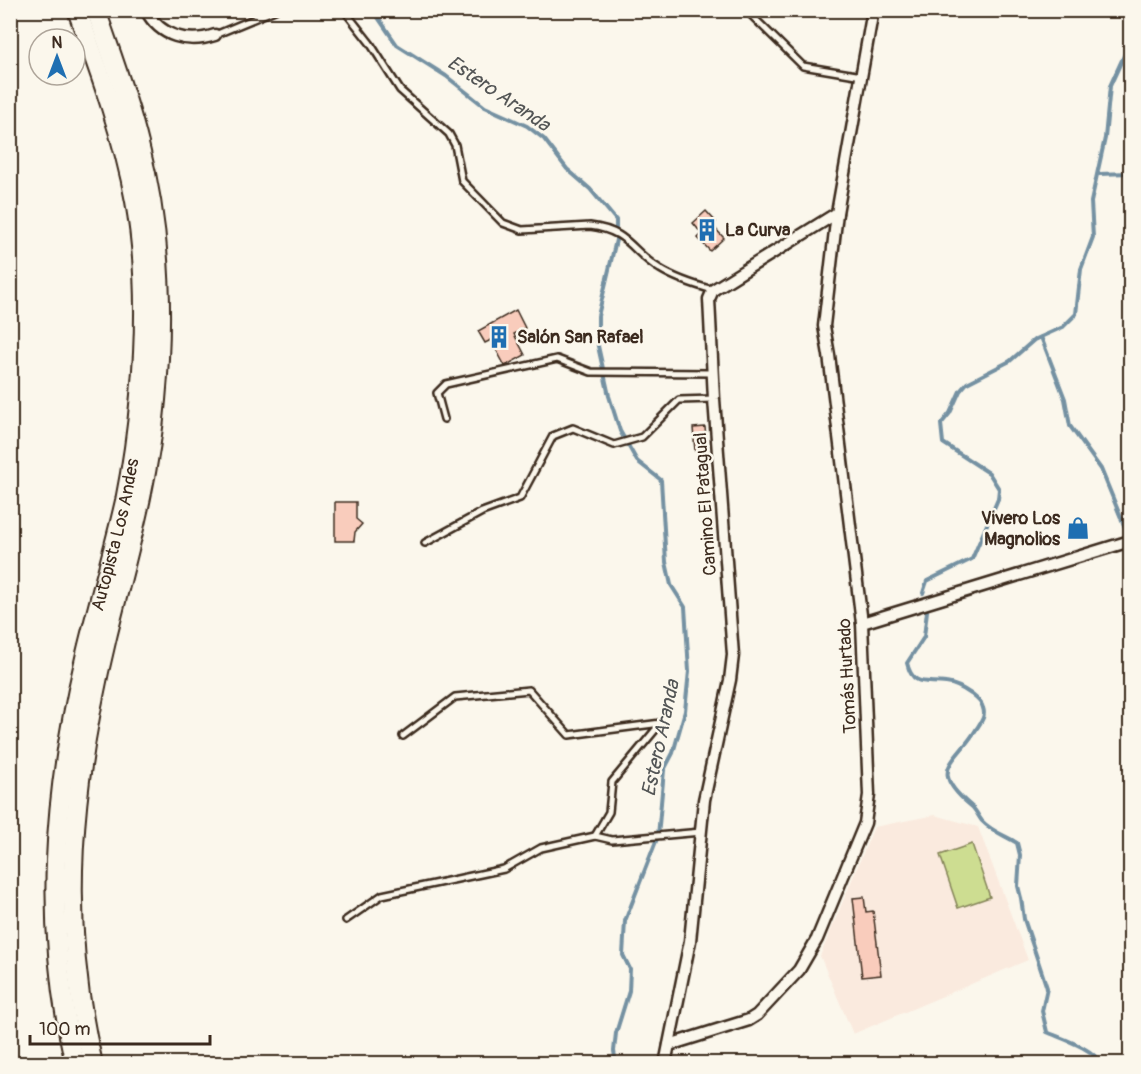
<svg xmlns="http://www.w3.org/2000/svg" width="1141" height="1074" font-family="Pangolin,sans-serif">
<style>
.built{fill:#faeade}
.green{fill:#cddd91;stroke:#848458;stroke-width:1.5}
.lines{fill:none;stroke-linecap:round;stroke-linejoin:round}
.stream{stroke:#7491a2;stroke-width:4}
.building{fill:#f9ccbc;stroke:#3b2a1e;stroke-width:1.5}
.lane-casing{stroke:#3b2a1e;stroke-width:10}
.street-casing{stroke:#3b2a1e;stroke-width:15}
.highway-casing{stroke:#3b2a1e;stroke-width:22}
.lane{stroke:#fbf7ec;stroke-width:5}
.street{stroke:#fbf7ec;stroke-width:10}
.highway{stroke:#fbf7ec;stroke-width:18}
.labels{text-anchor:middle;stroke-width:5;stroke-linejoin:round;paint-order:stroke}
.poi-label{font-size:18px;font-weight:bold;fill:#3b2a1e;stroke:#fbf7ec;text-anchor:start}
.street-label{font-size:18px;fill:#3b2a1e;stroke:#fbf7ec}
.water-label{font-size:20px;font-style:italic;fill:#535555;stroke:#fbf7ec}
</style>
<rect width="100%" height="100%" fill="#fbf7ec"/>
<filter id="ink" filterUnits="userSpaceOnUse"><feTurbulence type="fractalNoise" baseFrequency=".0167" numOctaves="2"/><feDisplacementMap in="SourceGraphic" scale="12" xChannelSelector="R" yChannelSelector="G"/><feConvolveMatrix kernelMatrix="1 2 1 2 8 2 1 2 1" color-interpolation-filters="sRGB"/></filter>
<g filter="url(#ink)">
<polygon class="built" points="935,815 978,827 1028,960 853,1034 820,956 874,827"/>
<polygon class="green" points="972,844 990,897 958,908 940,855"/>
<g class="lines">
<g class="stream">
<polyline points="373,10 397,45 446,76 485,107 527,126 544,139 567,169 590,189 616,220 616,240 598,316 598,346 609,396 620,431 637,461 661,480 666,562 671,585 685,607 689,671 685,711 673,753 664,770 658,836 625,921 623,955 630,969 629,991 616,1033 614,1051 616,1064"/>
<polyline points="1099,174 1130,173"/>
<polyline points="1041,337 1065,399 1070,426 1101,469 1126,530 1130,558"/>
<polyline points="923,593 927,581 972,559 998,499 999,489 989,473 943,443 941,424 950,413 960,391 967,383 1010,361 1034,340 1063,327 1076,314 1081,269 1093,237 1091,202 1105,138 1110,86 1127,49 1130,31"/>
<path d="M927 611 924 637 907 663C913 688 926 680 946 683 955 684 964 689 971 694 976 698 982 702 983 708 986 716 981 722 977 728 956 764 926 768 971 806 976 810 978 816 982 821 991 831 1006 836 1017 843L1020 855 1018 886 1021 898 1024 919 1047 988 1042 1011 1047 1032C1063 1039 1093 1048 1101 1064"/>
</g>
</g>
<g class="building">
<polygon points="706,211 716,222 712,225 724,238 710,251 698,238 702,234 693,223"/>
<polygon points="516,310 525,328 514,334 525,355 505,366 491,340 485,343 478,331"/>
<polygon points="705,427 707,450 695,451 693,428"/>
<polygon points="335,502 356,502 356,519 362,524 355,532 354,541 335,541"/>
<polygon points="864,897 866,912 873,911 881,975 862,977 853,898"/>
</g>
<g class="lines">
<g class="lane-casing">
<g id="lane">
<path d="M344 10 370 43 400 90 449 134 455 145 462 181 503 223 522 230 590 226C630 231 631 252 660 269 676 279 695 285 713 290"/>
<polyline points="746,10 803,66 862,76"/>
<polyline points="215,35 275,10"/>
<polyline points="444,419 437,393 446,384 557,359 591,372 712,373"/>
<polyline points="425,543 482,512 520,498 553,436 573,428 614,445 642,437 679,400 714,399"/>
<polyline points="403,736 455,697 529,690 569,735 661,723 612,782 609,812 595,836"/>
<polyline points="346,920 382,895 504,869 541,848 595,836 612,840 701,832"/>
</g>
</g>
<g class="street-casing">
<g id="street">
<path d="M146 10C160 37 188 44 215 35"/>
<polyline points="862,623 1130,541"/>
<polyline points="669,1045 749,1020 757,1015 799,970 817,939 865,823 869,795 862,623 829,355 824,326 837,213"/>
<polyline points="665,1064 690,941 704,800 730,680 733,655 714,399 709,299 713,290 837,213 873,10"/>
</g>
</g>
<g class="highway-casing">
<g id="highway">
<path id="s1" d="M75 1064C43 926 53 794 85 658 97 606 113 554 125 501 132 466 137 430 140 395 146 331 146 264 135 201 123 136 100 73 77 10"/>
<path d="M93 1064C58 918 72 781 107 637 126 559 149 482 156 400 164 315 161 227 139 144 128 98 111 54 96 10"/>
</g>
</g>
<use href="#lane" class="lane"/>
<use href="#street" class="street"/>
<use href="#highway" class="highway"/>
</g>
</g>
<defs>
<g id="building-bare" transform="scale(1.8)"><path d="M-4-6H4V6H1V3H-1V6H-4ZM-2.5-4.3h1.7v1.8h-1.7ZM.8-4.3h1.7v1.8H.8ZM-2.5-1h1.7V.8h-1.7ZM.8-1h1.7V.8H.8Z" fill="#1f6fb2" stroke="#fbf7ec" stroke-width="2.5" paint-order="stroke"/></g>
<g id="shop-bare" transform="scale(1.8)"><path d="M-5-2.5h2.3a2.7 3.5 0 0 1 5.4 0H5L5.5 6h-11ZM-1.5-2.5h3a1.5 2.3 0 0 0-3 0Z" fill="#1f6fb2" stroke="#fbf7ec" stroke-width="2.5" paint-order="stroke"/></g>
</defs>
<g fill-rule="evenodd">
<use href="#building-bare" x="707" y="230"/>
<use href="#building-bare" x="499" y="337"/>
<use href="#shop-bare" x="1078" y="528"/>
</g>
<g class="labels">
<g class="poi-label">
<text x="725" y="236">La Curva</text>
<text x="517" y="343">Salón San Rafael</text>
<text x="1060" y="524" text-anchor="end">Vivero Los<tspan x="1060" dy="21">Magnolios</tspan></text>
</g>
<g class="street-label">
<text transform="translate(705 504) rotate(-94)" y="6">Camino El Patagual</text>
<text dy="6" stroke="none"><textPath href="#s1" startOffset="537">Autopista Los Andes</textPath></text>
<text transform="translate(847 676) rotate(-93)" y="6">Tomás Hurtado</text>
</g>
<g class="water-label">
<text transform="translate(499 93) rotate(34)" y="7">Estero Aranda</text>
<text transform="translate(660 738) rotate(-78)" y="7">Estero Aranda</text>
</g>
</g>
<rect width="1141" height="1074" fill="none" stroke="#fbf7ec" stroke-width="36"/>
<rect x="18" y="18" width="1105" height="1038" fill="none" stroke="#3b2a1e" stroke-width="2" filter="url(#ink)"/>
<g transform="translate(57 57)"><circle r="28" fill="#fbf7ec" stroke="#aea59a" stroke-width="1.5"/>
<path d="M0-4.5L10 22L0 15L-10 22Z" fill="#1f6fb2"/>
<text y="-9" font-size="16" font-weight="bold" text-anchor="middle" fill="#3b2a1e">N</text>
</g>
<path d="M30 1035v9h180v-9" fill="none" stroke="#3b2a1e" stroke-width="3"/>
<text x="39" y="1035" font-size="18" fill="#3b2a1e" stroke="#fbf7ec" stroke-width="4.5" paint-order="stroke">100 m</text>
</svg>
